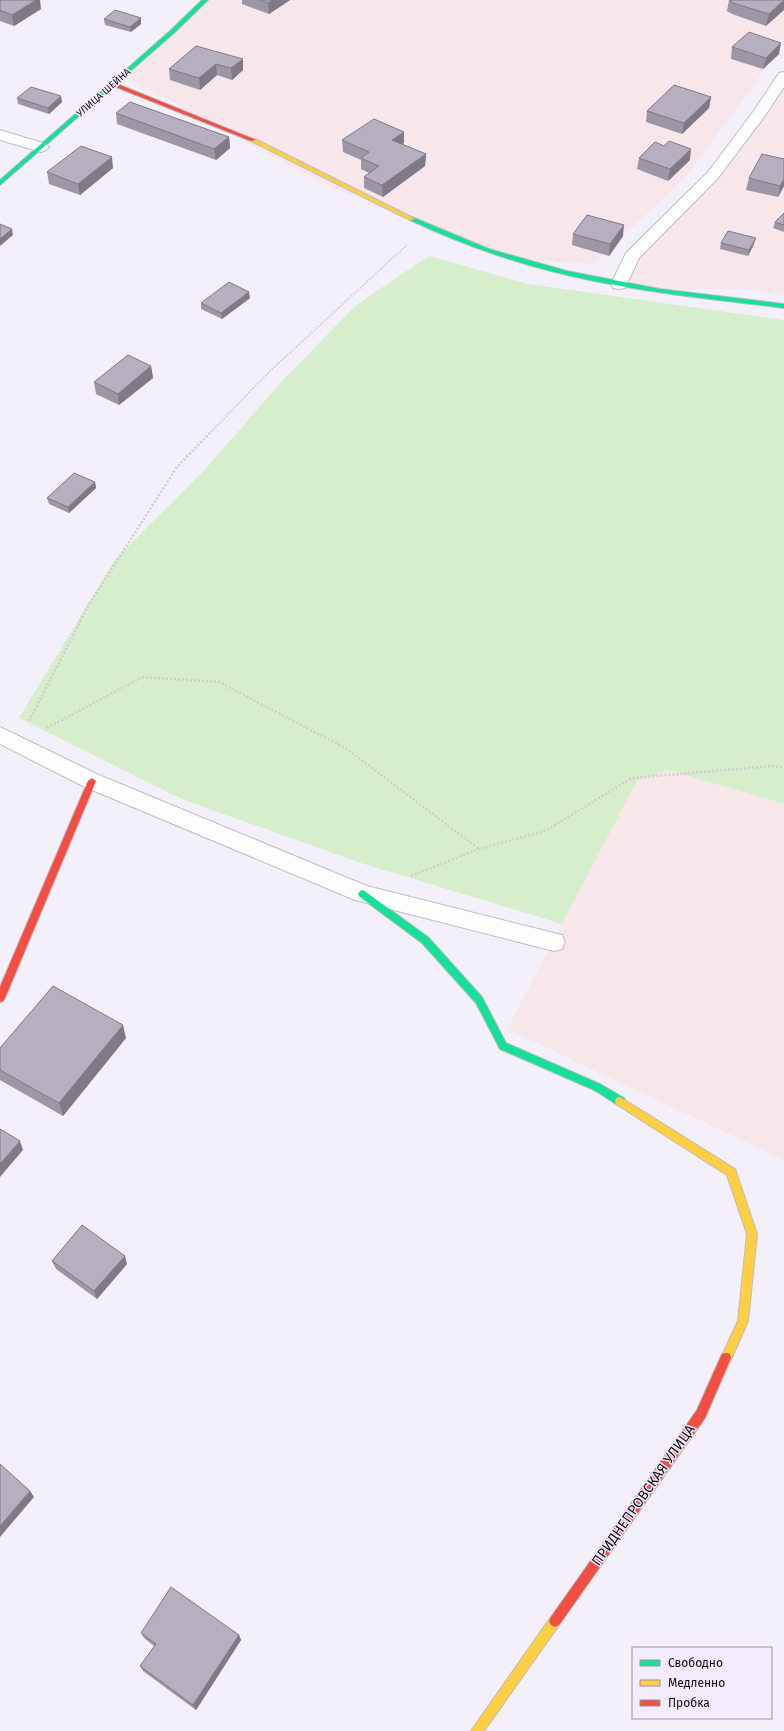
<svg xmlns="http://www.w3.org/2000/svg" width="784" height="1731" font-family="'Fira Sans',sans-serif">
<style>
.industrial{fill:#f7e7ea}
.green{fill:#d7eecc}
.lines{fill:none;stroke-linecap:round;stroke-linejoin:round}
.street-casing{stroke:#bfbbc4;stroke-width:2}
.fast-casing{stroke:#bfbbc4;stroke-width:2}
.slow-casing{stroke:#bfbbc4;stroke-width:2}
.jam-casing{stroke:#bfbbc4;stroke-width:2}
.path-far1{stroke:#cfced1;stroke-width:2;stroke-dasharray:1.5 1.5;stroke-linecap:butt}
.path{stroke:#cfced1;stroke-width:2.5;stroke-dasharray:2 2;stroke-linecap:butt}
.street{fill:#fdfdfe;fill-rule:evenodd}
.fast{fill:#16e098;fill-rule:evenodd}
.slow{fill:#ffcf43;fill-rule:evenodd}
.jam{fill:#f24e42;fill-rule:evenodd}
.wall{fill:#9d96a4}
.shaded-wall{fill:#7f7a86}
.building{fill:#b6afbf;stroke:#7f7a86}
.labels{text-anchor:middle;stroke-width:3;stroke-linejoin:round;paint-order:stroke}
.far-street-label{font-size:10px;fill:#0e0b11;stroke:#f3ecfd}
.near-street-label{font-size:14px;fill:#0e0b11;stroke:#f3ecfd}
</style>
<rect width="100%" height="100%" fill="#f4f0f9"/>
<g class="industrial">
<polygon points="210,0 784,0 784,39 752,88 683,180 593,264 510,258 328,186 127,78"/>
<polygon points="784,76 784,296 755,289 660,289 617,277 691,194"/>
<polygon points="668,770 784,804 784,1160 507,1029 637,781"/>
</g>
<polygon class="green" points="429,256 528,284 784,320 784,804 668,770 637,781 562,924 361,863 184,800 19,718 115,559 202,473 283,380 356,305"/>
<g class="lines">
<g class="street-casing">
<g id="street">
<polygon points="784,72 784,87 764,117 718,178 639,258 625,288 619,289 613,288 611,284 626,253 708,172 753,112 779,73"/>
<polygon points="0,130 46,144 49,147 46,150 41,152 0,140"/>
<polygon points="0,727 99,775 367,886 554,933 562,935 565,942 562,949 554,951 355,900 85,787 0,744"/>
</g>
</g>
<g class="fast-casing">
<g id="fast">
<polygon points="202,0 208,0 174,33 0,185 0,180 170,31"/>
<path d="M412 217 489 249 567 271 660 289 784 304V308C721 300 657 294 594 281 530 268 469 248 410 220L409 219Z"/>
<polygon points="363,890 428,937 482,997 506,1043 600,1084 624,1098 625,1101 624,1104 620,1105 616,1104 594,1090 500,1049 476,1003 422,943 360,897 358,894 360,891"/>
</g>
</g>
<g class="slow-casing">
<g id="slow">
<polygon points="251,139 255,139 415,219 410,220 251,141"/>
<polygon points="620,1097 735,1169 736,1172 757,1234 748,1321 730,1362 726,1363 722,1362 721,1358 738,1321 747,1234 727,1175 616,1104 615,1101 616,1098"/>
<polygon points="555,1615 559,1617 561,1621 559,1625 484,1731 471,1731 551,1617"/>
</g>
</g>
<g class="jam-casing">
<g id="jam">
<polygon points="111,83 115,83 256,140 251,141 111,85"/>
<polygon points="92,778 96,781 5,998 3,1001 0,1002 0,987 88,781"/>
<polygon points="726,1353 730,1354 731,1358 705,1418 559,1625 555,1627 551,1625 549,1621 551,1617 697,1410 722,1354"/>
</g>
</g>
<polyline class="path-far1" points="209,434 270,371 407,245"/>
<g class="path">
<polyline points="29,721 88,606 177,467 210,433"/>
<polyline points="47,728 142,677 219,682 347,749 479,849"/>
<polyline points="411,876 479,849 545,831 632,778 773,766 784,768"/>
</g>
<use href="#street" class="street"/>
<use href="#fast" class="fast"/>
<use href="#slow" class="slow"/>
<use href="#jam" class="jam"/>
</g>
<g class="wall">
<polygon points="0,0 41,9 14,26 0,21"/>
<polygon points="242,0 290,0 269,14 242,4"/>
<polygon points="729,0 784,0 766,26 732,14 727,11"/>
<polygon points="104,19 141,24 131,32 105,25"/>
<polygon points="732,47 779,54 763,69 731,59"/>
<polygon points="243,59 243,70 232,80 217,75 200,90 170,80 169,69"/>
<polygon points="711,97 709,108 682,134 646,122 647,111"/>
<polygon points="17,98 62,102 49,114 18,104"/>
<polygon points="116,113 229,137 230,148 216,160 117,124"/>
<polygon points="342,140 404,143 402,144 426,154 425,166 383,197 364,188 364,177 369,173 361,169 361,160 343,152"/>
<polygon points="639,158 690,160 668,181 637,169"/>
<polygon points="784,159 784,186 778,197 746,190 749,178"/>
<polygon points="113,168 80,195 49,184 47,172"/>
<polygon points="784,213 784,232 773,228 775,222"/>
<polygon points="573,234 623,236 609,256 572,245"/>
<polygon points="721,243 754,244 748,256 720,249"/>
<polygon points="250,298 222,319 201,309 201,303"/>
<polygon points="151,366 153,378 119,405 96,394 94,382"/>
<polygon points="95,482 96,488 69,513 49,504 47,498"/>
<polygon points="126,1038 63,1116 0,1080 0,1048"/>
<polygon points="52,1261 127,1264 97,1299 56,1269"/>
<polygon points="141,1633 239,1635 241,1640 196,1710 143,1671 140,1666 154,1646 144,1638"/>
</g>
<g class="shaded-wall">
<polygon points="36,0 40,0 41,9 14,26 12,15"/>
<polygon points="272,0 290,0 269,14 268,3"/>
<polygon points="784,0 784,10 766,26 769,14"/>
<polygon points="141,18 141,24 131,32 130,27"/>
<polygon points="781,43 779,54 763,69 766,58"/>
<polygon points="243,59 243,70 232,80 231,68"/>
<polygon points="216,64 217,75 200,90 199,78"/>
<polygon points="61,96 62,102 49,114 48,108"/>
<polygon points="711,97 709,108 682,134 684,123"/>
<polygon points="404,132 404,143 392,151 392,140"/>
<polygon points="229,137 230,148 216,160 214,149"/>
<polygon points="691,149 690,160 668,181 670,169"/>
<polygon points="426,154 425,166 383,197 382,185"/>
<polygon points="112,157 113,168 80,195 78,184"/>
<polygon points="784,179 784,186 778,197 780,186"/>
<polygon points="624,225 623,236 609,256 610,244"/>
<polygon points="12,229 13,235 0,246 0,239"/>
<polygon points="756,238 754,244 748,256 749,250"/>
<polygon points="249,292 250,298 222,319 221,313"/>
<polygon points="151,366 153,378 119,405 118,394"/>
<polygon points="95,482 96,488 69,513 68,507"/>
<polygon points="123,1025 126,1038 63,1116 59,1103"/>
<polygon points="20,1141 23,1150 0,1177 0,1164"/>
<polygon points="125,1256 127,1264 97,1299 94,1291"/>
<polygon points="30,1491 34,1497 0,1537 0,1526"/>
<polygon points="239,1635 241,1640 196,1710 193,1705"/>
</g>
<g class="building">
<polygon points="0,0 36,0 12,15 0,10"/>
<polygon points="260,0 272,0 268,3"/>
<polygon points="730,0 784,0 769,14 733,3"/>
<polygon points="115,10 141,18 130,27 104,19"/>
<polygon points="749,32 781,43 766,58 732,47"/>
<polygon points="196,46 243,59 231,68 216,64 199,78 169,69"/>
<polygon points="674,85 711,97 684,123 647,111"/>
<polygon points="31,87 61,96 48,108 17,98"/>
<polygon points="130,102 229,137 214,149 116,113"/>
<polygon points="374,119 404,132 392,140 426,154 382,185 364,177 379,166 361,158 369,152 342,140"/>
<polygon points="669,141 691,149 670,169 639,158 655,142 664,146"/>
<polygon points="81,146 112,157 78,184 47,172"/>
<polygon points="762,154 784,159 784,179 780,186 749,178"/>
<polygon points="784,213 784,225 775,222"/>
<polygon points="587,215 624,225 610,244 573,234"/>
<polygon points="0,224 12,229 0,239"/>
<polygon points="728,231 756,238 749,250 721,243"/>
<polygon points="229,282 249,292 221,313 201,303"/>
<polygon points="128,355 151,366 118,394 94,382"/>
<polygon points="74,473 95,482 68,507 47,498"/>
<polygon points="53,986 123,1025 59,1103 0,1070 0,1048"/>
<polygon points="0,1129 20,1141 0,1164"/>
<polygon points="82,1225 125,1256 94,1291 52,1261"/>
<polygon points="0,1464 30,1491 0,1526"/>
<polygon points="171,1587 239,1635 193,1705 140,1666 156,1644 141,1633"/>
</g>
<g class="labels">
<g class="far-street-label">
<text transform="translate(103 92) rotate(-41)" y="4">УЛИЦА ШЕЙНА</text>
</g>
<g class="near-street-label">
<text transform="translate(643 1495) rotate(-55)" y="5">ПРИДНЕПРОВСКАЯ УЛИЦА</text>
</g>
</g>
<rect x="632" y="1647" width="140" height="72" fill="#f3ecfd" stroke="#97929f"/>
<rect x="640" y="1660" width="20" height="6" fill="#16e098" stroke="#97929f"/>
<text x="668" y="1667" font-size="12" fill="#0e0b11">Свободно</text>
<rect x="640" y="1680" width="20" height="6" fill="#ffcf43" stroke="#97929f"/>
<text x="668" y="1687" font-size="12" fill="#0e0b11">Медленно</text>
<rect x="640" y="1700" width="20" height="6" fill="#f24e42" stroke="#97929f"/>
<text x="668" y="1707" font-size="12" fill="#0e0b11">Пробка</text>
</svg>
